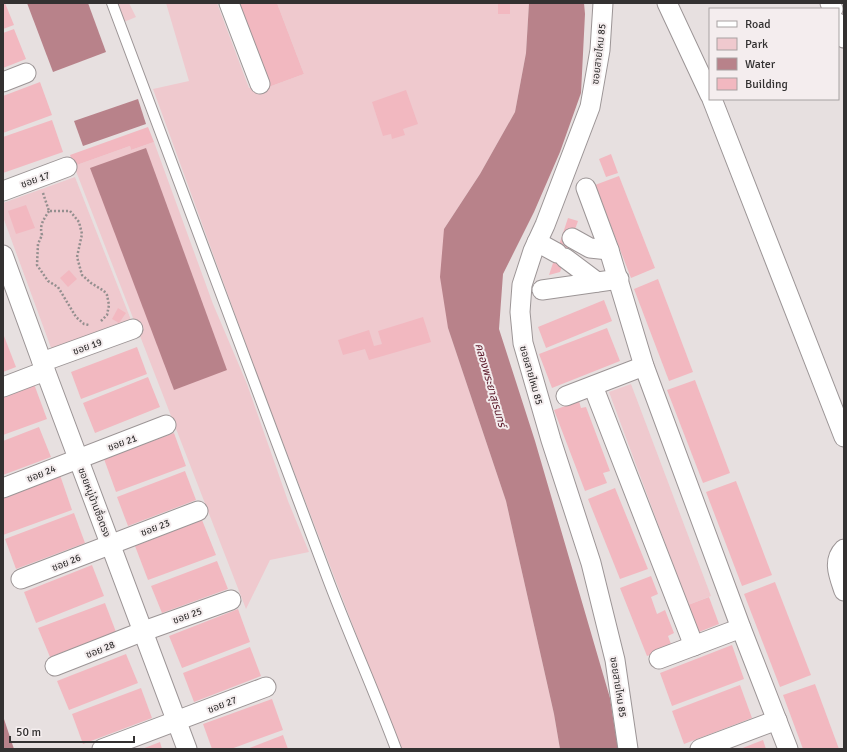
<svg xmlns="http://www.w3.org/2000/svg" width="847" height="752" font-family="Signika,'Noto Sans Thai',sans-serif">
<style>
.green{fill:#efc9ce}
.water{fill:#b8828a}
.building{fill:#f2b8c0}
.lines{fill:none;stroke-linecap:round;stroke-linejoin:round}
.lane-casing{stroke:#9c9596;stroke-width:12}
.street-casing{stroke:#9c9596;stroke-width:21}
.path{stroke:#948f8f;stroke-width:2.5;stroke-dasharray:2 2;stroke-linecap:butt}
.lane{stroke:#fff;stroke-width:10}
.street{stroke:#fff;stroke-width:19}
.labels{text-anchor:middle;stroke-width:4;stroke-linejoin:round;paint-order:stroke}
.street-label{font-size:10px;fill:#333131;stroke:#f4edee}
.water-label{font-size:11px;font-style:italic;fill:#5a1829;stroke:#f4edee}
</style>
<rect width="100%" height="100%" fill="#e7e0e0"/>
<g class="green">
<polygon points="117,3 129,3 136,17 124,22"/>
<polygon points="166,3 217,3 249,88 260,84 266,88 304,74 277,3 529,3 526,53 515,112 480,174 444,229 448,328 506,501 554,714 560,749 400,749 256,372 153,89 189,81"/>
<polygon points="154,142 213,304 247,384 288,501 309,552 270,560 246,609 74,166 130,146 131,150"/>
<polygon points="75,177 133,325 54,356 3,217 3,203"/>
<polygon points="631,384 711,596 688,605 609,392"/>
</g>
<g class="water">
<polygon points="27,3 88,3 106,52 53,72"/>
<polygon points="529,3 584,3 585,14 581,93 560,152 534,212 503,274 499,329 535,441 610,698 618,749 560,749 554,714 506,501 448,328 440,277 444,229 480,174 515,112 526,53"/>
<polygon points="138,99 146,124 83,146 74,121"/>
<polygon points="146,148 227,370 174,390 90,168"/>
<polygon points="3,716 14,749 3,749"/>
</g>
<g class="building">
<polygon points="3,3 5,3 14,25 3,29"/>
<polygon points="234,3 277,3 304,74 266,88"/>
<rect x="498" y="4" width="12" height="10"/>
<polygon points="14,29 26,59 3,68 3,33"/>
<polygon points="40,82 52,115 3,133 3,96"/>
<polygon points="406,90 418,124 403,129 405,135 392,139 391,134 383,136 372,102"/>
<polygon points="52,120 63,152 3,173 3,137"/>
<polygon points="148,127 154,142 131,150 130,146 74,166 70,155"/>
<polygon points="611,154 618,173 606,177 599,159"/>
<polygon points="619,176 655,268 631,278 595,185"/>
<polygon points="26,205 35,228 16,234 8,211"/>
<polygon points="568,218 578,221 560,272 549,275"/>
<polygon points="69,270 77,279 68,287 60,278"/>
<polygon points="658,279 693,372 669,381 634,289"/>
<polygon points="604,300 612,321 546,348 538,327"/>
<polygon points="118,308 126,313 119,323 112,319"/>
<polygon points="423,317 431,342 369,360 365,349 343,355 338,340 369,330 374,346 382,344 378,331"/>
<polygon points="607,328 620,361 552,388 539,354"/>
<polygon points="4,336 16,367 3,372 3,337"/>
<polygon points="137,347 147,374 81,399 71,372"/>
<polygon points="148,377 160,407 95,433 83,403"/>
<polygon points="695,380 730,473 703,483 667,390"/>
<polygon points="34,384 47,419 3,435 3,396"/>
<polygon points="579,401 581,408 586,407 610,471 603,473 607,483 585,491 554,410"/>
<polygon points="39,427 51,457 3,475 3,441"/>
<polygon points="174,433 186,466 116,492 104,459"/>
<polygon points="185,471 196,500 128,526 117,497"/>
<polygon points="60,475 72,510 3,535 3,496"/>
<polygon points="736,481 772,575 742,586 706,492"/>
<polygon points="615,488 648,569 620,579 588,499"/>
<polygon points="74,513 85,543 16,569 5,539"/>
<polygon points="202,520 216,555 148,580 135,546"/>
<polygon points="217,561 228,589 162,613 151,586"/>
<polygon points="92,565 104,596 36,623 24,592"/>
<polygon points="651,576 658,594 651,597 657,614 665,610 674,633 668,636 672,647 647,656 620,588"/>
<polygon points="775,582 811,675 780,687 744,594"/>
<polygon points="709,597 719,624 699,632 688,605"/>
<polygon points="105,603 116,632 50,657 38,628"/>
<polygon points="238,609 250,642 182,668 169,636"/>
<polygon points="732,645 744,679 672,706 660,673"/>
<polygon points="250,647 261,676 194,702 183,673"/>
<polygon points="126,654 138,683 69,710 57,681"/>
<polygon points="815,684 839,749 803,749 783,695"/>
<polygon points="740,685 752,718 684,744 672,711"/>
<polygon points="141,688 152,718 83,744 72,714"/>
<polygon points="272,699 283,730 231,749 212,749 203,724"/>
<polygon points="283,735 288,749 247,749"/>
<polygon points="763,740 766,749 740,749"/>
<polygon points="160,742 162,749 142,749"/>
</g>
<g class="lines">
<g class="lane-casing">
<path id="lane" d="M112 3C184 193 254 384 326 574 348 633 374 690 396 749"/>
</g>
<g class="street-casing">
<g id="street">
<polyline points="229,3 260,84"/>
<polyline points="603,3 600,50 590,107 545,225 533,251 522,285 520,312 523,343 551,440 591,563 615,660 628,749"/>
<polyline points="667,3 710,95"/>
<polyline points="830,3 833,9"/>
<polyline points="838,23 844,38"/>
<polyline points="3,82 26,73"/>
<polyline points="712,99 844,437"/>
<polyline points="586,188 609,250 644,366 741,628 788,749"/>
<polyline points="3,191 67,167"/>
<polyline points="572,238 590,248 609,250"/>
<polyline points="537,242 557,253"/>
<polyline points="3,255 42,362 187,749"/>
<polyline points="565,258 597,282"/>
<polyline points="542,290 619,279"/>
<polyline points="42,362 133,329"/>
<polyline points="593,386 694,646"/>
<polyline points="3,387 45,371"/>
<polyline points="566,396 644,366"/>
<polyline points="3,488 166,425"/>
<path d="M844 549C832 561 839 576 844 591"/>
<polyline points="21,579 198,511"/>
<polyline points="659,659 741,628"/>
<polyline points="55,666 144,631 231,600"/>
<polyline points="102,749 266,687"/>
<polyline points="700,749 777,720"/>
</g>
</g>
<g class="path">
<polyline points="43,193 49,211 70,211 79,222 82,234 77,257 82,275 91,283 104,291 107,295 109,305 107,315 101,321"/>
<path d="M49 211C44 219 39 225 42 235L38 244 37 265 48 281 58 287 76 317 84 324 89 325"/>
</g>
<use href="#lane" class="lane"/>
<use href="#street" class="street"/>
</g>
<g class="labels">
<g class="street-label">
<text transform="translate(598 54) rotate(-83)" y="4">ซอยสายไหม 85</text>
<text transform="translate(35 179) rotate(-20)" y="4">ซอย 17</text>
<text transform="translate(87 346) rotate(-20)" y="4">ซอย 19</text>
<text transform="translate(532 375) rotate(74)" y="4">ซอยสายไหม 85</text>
<text transform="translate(122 442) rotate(-20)" y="4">ซอย 21</text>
<text transform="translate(41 473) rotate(-22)" y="4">ซอย 24</text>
<text transform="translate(95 502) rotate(69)" y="4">ซอยหมู่บ้านซื่อตรง</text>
<text transform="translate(155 527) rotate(-21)" y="4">ซอย 23</text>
<text transform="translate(66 562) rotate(-22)" y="4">ซอย 26</text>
<text transform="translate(187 615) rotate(-20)" y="4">ซอย 25</text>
<text transform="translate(100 649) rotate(-22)" y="4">ซอย 28</text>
<text transform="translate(619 687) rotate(81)" y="4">ซอยสายไหม 85</text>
<text transform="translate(222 704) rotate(-21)" y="4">ซอย 27</text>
</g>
<g class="water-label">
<text transform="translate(491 385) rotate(74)" y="4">คลองพระยาสุเรนทร์</text>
</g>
</g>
<rect width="847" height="752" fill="none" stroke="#333131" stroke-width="8"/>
<rect x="709" y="8" width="130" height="92" fill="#f4edee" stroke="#a7a2a2"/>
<rect x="717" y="21" width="20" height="6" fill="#ffffff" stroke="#a7a2a2"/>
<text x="745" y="28" font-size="12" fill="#333131">Road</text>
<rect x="717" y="38" width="20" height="12" fill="#efc9ce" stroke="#a7a2a2"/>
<text x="745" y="48" font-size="12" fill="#333131">Park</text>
<rect x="717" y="58" width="20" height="12" fill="#b8828a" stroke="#a7a2a2"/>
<text x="745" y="68" font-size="12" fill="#333131">Water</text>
<rect x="717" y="78" width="20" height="12" fill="#f2b8c0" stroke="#a7a2a2"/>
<text x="745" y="88" font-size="12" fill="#333131">Building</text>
<path d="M10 736v6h124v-6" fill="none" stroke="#333131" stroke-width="2"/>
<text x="16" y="736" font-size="12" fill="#333131" stroke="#f4edee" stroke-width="3" paint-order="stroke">50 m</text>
</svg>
